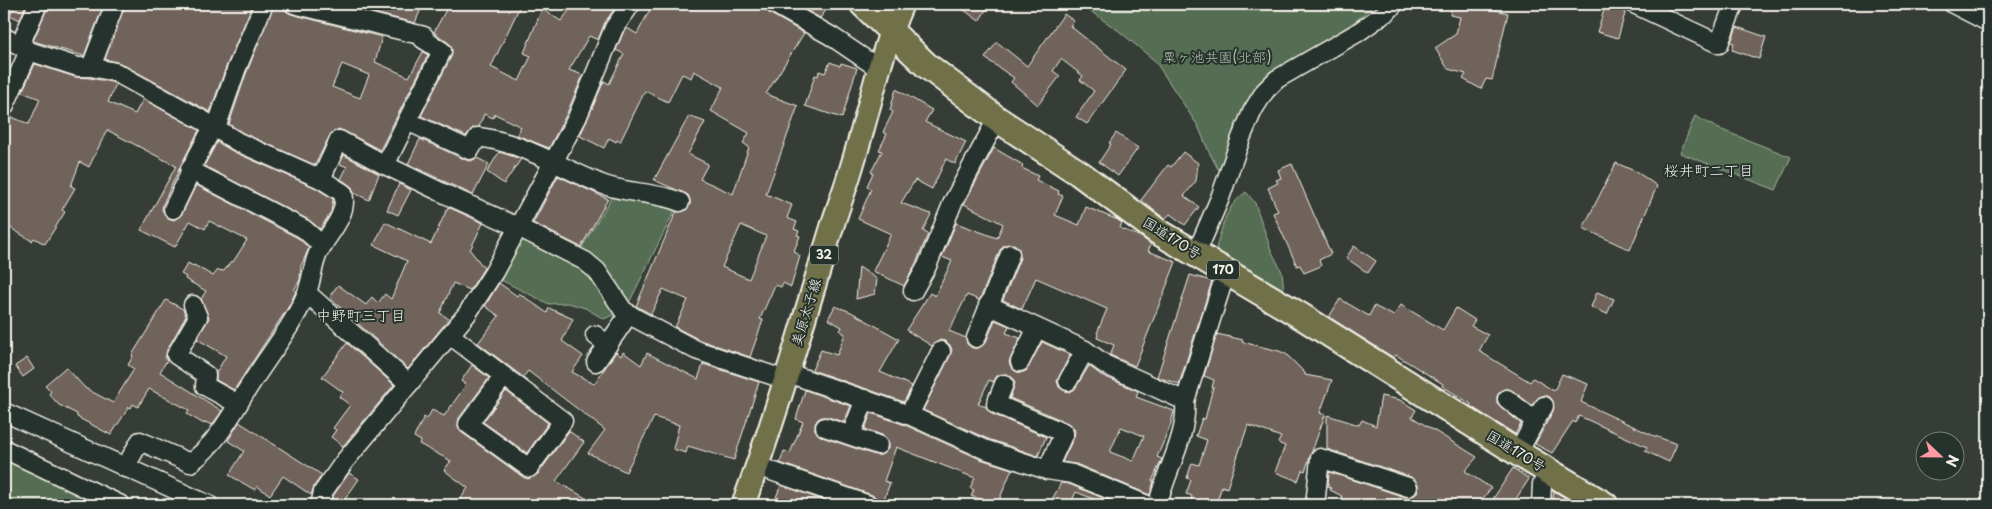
<svg xmlns="http://www.w3.org/2000/svg" width="1992" height="509" font-family="'Playpen Sans','Klee One',sans-serif">
<style>
.green{fill:#556e53;stroke:#a4b09e}
.building{fill:#70645b;stroke:#f4f1e8;fill-rule:evenodd}
.lines{fill:none;stroke-linecap:round;stroke-linejoin:round}
.minor-casing{stroke:#f4f1e8;stroke-width:21}
.major-casing{stroke:#f4f1e8;stroke-width:26}
.highway-casing{stroke:#f4f1e8;stroke-width:29}
.minor{stroke:#26332d;stroke-width:18}
.major{stroke:#70704a;stroke-width:22}
.highway{stroke:#70704a;stroke-width:25}
.labels{text-anchor:middle;stroke-width:4;stroke-linejoin:round;paint-order:stroke}
.shield{fill:#26332d;stroke:#b6b8b0;stroke-width:1}
.shield-label{font-size:12px;font-weight:bold;fill:#f4f1e8}
.park-label{font-size:14px;fill:#b4bdac;stroke:#26332d}
.street-label{font-size:14px;fill:#f4f1e8;stroke:#26332d}
.neighbourhood-label{font-size:15px;fill:#f4f1e8;stroke:#26332d}
</style>
<rect width="100%" height="100%" fill="#353d36"/>
<filter id="ink" filterUnits="userSpaceOnUse"><feTurbulence type="fractalNoise" baseFrequency=".02" numOctaves="2"/><feDisplacementMap in="SourceGraphic" scale="10" xChannelSelector="R" yChannelSelector="G"/><feConvolveMatrix kernelMatrix="1 2 1 2 8 2 1 2 1" color-interpolation-filters="sRGB"/></filter>
<g filter="url(#ink)">
<g class="green">
<polygon points="1080,4 1375,4 1357,20 1290,65 1227,160 1218,169 1209,152 1198,126 1155,61 1119,31"/>
<polygon points="1695,116 1717,128 1791,157 1776,190 1680,153"/>
<polygon points="616,190 676,208 627,307 579,252"/>
<path d="M1246 192 1255 203 1271 250 1282 272 1284 292 1277 294 1230 265 1216 248C1223 225 1225 207 1246 192Z"/>
<polygon points="519,235 590,270 617,313 604,319 585,308 568,303 549,304 497,278"/>
<polygon points="4,455 88,499 100,505 4,505"/>
</g>
<g class="building">
<polygon points="15,4 26,4 20,20 10,15"/>
<polygon points="52,4 104,4 84,56 33,41 48,6 50,7"/>
<polygon points="125,4 253,4 226,67 210,112 120,63 105,59"/>
<path d="M274 4H284L286 11 291 14 382 37 375 62 409 77 423 52 428 55 380 150 344 131 338 129 330 135 315 165 243 133 229 124 246 74ZM342 64 369 75 360 98 332 87Z"/>
<polygon points="337,4 363,4 384,9 386,4 423,4 415,23"/>
<polygon points="449,4 521,4 491,67 519,81 531,56 524,53 542,9 561,21 574,4 618,4 605,22 598,40 589,36 569,70 583,75 567,113 549,148 517,135 521,127 495,114 493,118 484,114 479,127 473,128 466,136 421,116 452,55 451,45 434,32"/>
<path d="M653 4H763L765 9 769 13 804 33 766 94 798 106 766 194 792 205 787 218 797 222 794 229 799 231 797 235 800 236 794 251 800 256 791 287 783 283 781 287 775 285 760 319 763 320 750 357 700 340 675 327 688 300 663 289 651 314 636 306 676 212 686 210 690 205V200L688 195 654 180 689 116 705 122 688 154 708 164 700 179 733 194 749 147 743 143 749 133 711 111 723 87 694 71 691 78 682 74 668 102 645 91 620 142 617 140 616 142 609 138 604 148 580 136 604 81 609 84 624 54 616 50 623 33 627 28 637 34ZM741 225 766 236 749 279 722 267Z"/>
<polygon points="795,4 831,4 820,18"/>
<polygon points="956,4 990,4 979,21"/>
<polygon points="1452,4 1471,4 1508,13 1492,80 1486,79 1481,89 1463,79 1466,74 1448,69 1435,48 1456,34 1460,17 1450,15"/>
<polygon points="1606,4 1624,6 1626,10 1618,38 1597,32"/>
<polygon points="1064,14 1074,21 1070,26 1126,70 1087,124 1076,117 1094,91 1080,80 1083,76 1061,59 1053,71 1060,76 1038,105 1011,82 1014,78 985,58 997,42 1027,66"/>
<polygon points="1737,27 1766,37 1759,59 1732,50 1734,43 1731,42"/>
<polygon points="830,62 840,66 841,63 857,68 842,118 805,106 815,75 818,76 819,71 825,73"/>
<polygon points="35,64 75,77 90,78 111,82 116,84 108,102 135,114 143,99 199,130 181,165 163,204 162,210 168,218 174,220 182,214 196,185 298,238 309,248 301,266 300,280 294,290 296,291 289,306 234,390 216,380 216,373 226,356 197,339 209,318 201,299 206,291 185,279 186,277 181,274 188,263 193,266 194,265 213,276 218,270 224,271 231,261 233,262 247,240 209,221 205,229 190,221 175,247 141,230 176,166 107,130 89,167 80,162 71,186 75,188 62,210 65,212 45,244 34,238 32,241 4,224 4,117 9,116 29,124 40,99 22,92"/>
<polygon points="896,89 932,110 925,122 966,142 955,164 946,159 932,189 915,180 901,203 931,214 923,231 928,234 917,261 904,286 873,271 891,234 858,219 871,189 867,186 873,173 871,172 882,151 879,150 887,134 883,132 893,112 890,110"/>
<polygon points="1116,133 1138,148 1118,176 1099,162 1111,144 1109,143"/>
<polygon points="420,139 466,160 471,161 477,158 489,164 473,195 408,164"/>
<polygon points="217,142 234,152 316,188 333,199 331,212 320,229 309,220 204,166"/>
<path d="M994 148 1023 165 1022 168 1038 176 1036 180 1059 191 1058 194 1063 196 1055 215 1079 225 1086 207 1118 220 1122 223 1120 228 1141 237 1151 244 1148 251 1176 262 1135 366 1110 355 1114 345 1097 338 1098 334 1097 333 1107 309 1036 278 1022 309 1003 300 1020 258 1019 248 1014 244 1004 245 1000 250 981 297 979 300 967 295 949 331 966 338 967 344 972 348H978L986 342 995 320 1009 326 1006 333 1020 338 1009 362 1011 367 1015 371 1020 373 1026 371 1042 342 1070 355 1057 381 1059 387 1063 390 1069 392 1074 390 1089 366 1101 375 1138 391 1136 397 1174 411 1170 427 1157 457 1162 459 1152 481H1154L1150 495 1076 464 1062 462 1074 437 1075 431 1073 427 1068 423 1010 398 1015 383 1013 378 1007 374 998 375 993 382 989 380 978 404 986 407 992 414 1046 437 1038 456 988 439 923 410 950 356 952 350 950 345 945 341 940 340 932 346 906 330 930 293 935 296 952 261 942 257 956 223 997 238 1003 224 964 204ZM1121 427 1144 436 1133 461 1110 452Z"/>
<polygon points="499,152 521,159 504,184 487,172"/>
<polygon points="1183,152 1198,163 1196,181 1184,196 1199,207 1185,225 1170,214 1165,219 1141,200 1168,165 1171,167"/>
<polygon points="344,155 379,174 369,200 354,193 352,187 341,179 347,167 340,164"/>
<polygon points="1616,163 1637,172 1657,186 1630,250 1583,228"/>
<polygon points="1292,164 1331,254 1319,260 1321,266 1304,273 1300,265 1297,266 1273,213 1278,211 1268,188 1278,183 1276,180 1281,178 1278,170"/>
<polygon points="558,176 608,199 581,247 533,223"/>
<polygon points="399,184 411,190 398,215 387,210"/>
<polygon points="448,207 483,223 470,250 484,268 470,290 453,283 440,313 449,319 408,369 331,299 331,294 338,285 366,305 372,297 378,303 385,294 391,299 407,261 374,245 385,222 431,244"/>
<polygon points="1354,246 1376,261 1368,273 1346,258"/>
<polygon points="859,267 877,279 875,294 856,299"/>
<polygon points="1190,275 1212,281 1179,384 1157,377"/>
<polygon points="499,283 517,296 519,293 547,313 549,308 573,319 562,341 583,356 572,372 594,384 616,352 621,356 623,352 641,365 647,353 698,379 703,364 759,382 734,460 688,446 686,453 673,449 679,425 654,417 626,472 588,453 605,430 528,371 523,377 478,343 499,316 485,306"/>
<polygon points="1597,292 1614,299 1607,314 1591,307"/>
<polygon points="1340,299 1369,316 1374,306 1394,316 1401,305 1443,330 1456,308 1475,320 1471,326 1488,335 1479,351 1530,382 1533,378 1554,391 1562,374 1588,384 1581,402 1652,435 1677,444 1669,462 1645,451 1647,447 1579,416 1575,423 1573,421 1552,453 1535,444 1553,411 1553,401 1550,397 1545,395 1539,397 1532,405 1509,389 1504,389 1499,392 1497,397 1497,403 1521,424 1515,434 1470,406 1471,404 1442,386 1443,384 1396,355 1394,358 1329,317"/>
<polygon points="166,300 183,309 186,316 167,350 165,359 167,360 160,372 222,411 212,425 205,422 204,424 187,414 189,410 149,389 138,407 133,404 131,408 129,407 111,435 77,417 77,414 59,405 49,394 51,391 45,385 66,367 85,388 113,403 134,369 128,365 133,356 132,355"/>
<polygon points="835,306 851,312 899,339 880,372 912,386 904,402 812,370 821,350 837,355 845,334 840,331 842,327 828,319"/>
<polygon points="1217,334 1243,340 1242,342 1279,351 1286,354 1305,373 1305,375 1332,380 1320,413 1325,415 1305,471 1302,470 1298,481 1275,472 1285,446 1278,443 1281,437 1248,425 1227,488 1222,486 1216,504 1206,500 1204,505 1191,500 1192,496 1186,494 1191,480 1187,478 1192,463 1199,465 1207,440 1196,436 1202,418 1205,419 1213,387 1212,387 1214,380 1204,376"/>
<polygon points="347,343 394,385 343,446 331,437 336,430 333,428 350,405 339,397 343,392 322,377"/>
<polygon points="27,358 34,369 23,377 15,366"/>
<polygon points="472,365 489,378 459,418 458,428 461,432 523,477 528,479 538,474 569,431 584,442 556,481 598,505 456,505 468,488 444,470 451,461 419,444 421,441 414,437 424,417 427,419 432,410 444,416 466,385 461,381"/>
<polygon points="805,390 851,406 844,422 828,417 822,417 818,419 815,424 815,430 822,437 875,455 881,455 888,449 888,442 882,435 865,429 871,413 905,425 980,459 1012,469 997,505 971,496 974,490 970,488 975,478 896,447 884,481 890,483 883,502 872,495 780,463 784,451 790,453 803,422 796,419"/>
<polygon points="506,391 548,423 527,453 483,422"/>
<polygon points="1381,396 1400,400 1416,410 1412,417 1477,457 1465,471 1491,488 1478,505 1339,505 1342,496 1330,490 1331,488 1328,487 1329,472 1405,497 1415,495 1418,491 1418,484 1411,477 1327,449 1327,415 1359,425 1362,420 1376,426"/>
<polygon points="239,422 322,475 314,486 311,495 283,476 270,495 257,486 255,490 229,475 244,451 228,441"/>
<polygon points="1513,468 1529,479 1512,505 1502,505 1493,499"/>
<polygon points="349,473 359,479 341,505 331,505 333,496"/>
<polygon points="1061,483 1069,484 1120,505 1109,505 1076,492 1070,505 1049,505"/>
<polygon points="781,485 828,502 826,505 788,505 790,502 776,497"/>
<polygon points="1554,491 1577,505 1552,505"/>
</g>
<g class="lines">
<g class="minor-casing">
<g id="minor">
<polyline points="294,4 424,36 423,39 442,51 385,165"/>
<polyline points="774,4 831,36 878,68"/>
<polyline points="1634,4 1719,44 1734,4"/>
<polyline points="1953,4 1988,22"/>
<path d="M4 37 29 51 78 67H91L115 72 204 121 238 142 321 179 343 193C349 214 328 234 319 251 312 265 312 281 306 295 292 327 269 355 250 385 232 413 218 443 190 463L140 441 125 468"/>
<polyline points="20,45 38,4"/>
<polyline points="91,67 115,4"/>
<polyline points="4,107 29,51"/>
<path d="M407 121 470 150 478 137C522 142 559 167 599 183 624 194 654 191 680 202"/>
<polyline points="213,127 190,170 304,229 323,246"/>
<polyline points="216,128 236,70 264,4"/>
<polyline points="321,179 339,140 385,165 445,194 518,227 585,261 597,271 623,310 637,319 696,350 786,380"/>
<polyline points="173,209 188,178 190,170"/>
<polyline points="1196,254 1220,198 1241,138 1253,110 1265,91 1277,79 1357,33 1388,11 1394,4"/>
<polyline points="913,291 927,266 953,202 997,119"/>
<polyline points="307,293 409,384"/>
<polyline points="193,305 198,317 176,355 206,375 205,386 238,404"/>
<polyline points="988,305 1085,350 1106,365 1185,401"/>
<polyline points="450,335 563,421 529,468 468,424 504,376"/>
<polyline points="595,335 608,345"/>
<polyline points="976,338 1010,254"/>
<polyline points="596,362 629,314"/>
<polyline points="1020,362 1037,328"/>
<polyline points="788,373 909,415 984,449 1047,470 1072,474 1147,505"/>
<polyline points="1068,381 1085,350"/>
<polyline points="1004,384 996,404 1064,433 1047,470"/>
<polyline points="1507,399 1535,421 1518,453"/>
<polyline points="4,412 209,505"/>
<polyline points="909,415 941,351"/>
<polyline points="1535,421 1544,406"/>
<polyline points="825,427 878,445"/>
<polyline points="851,435 865,399"/>
<polyline points="4,449 121,505"/>
<polyline points="757,466 869,505"/>
<polyline points="320,505 323,492 344,462 467,314 494,272 577,118 614,28 631,4"/>
<path d="M1158 505C1165 471 1188 437 1185 401L1226 272"/>
<polyline points="1315,505 1320,458 1408,487"/>
<polyline points="1541,505 1542,484 1550,472"/>
</g>
</g>
<g class="major-casing">
<path id="major" d="M743 505C777 414 803 321 832 227 838 207 846 187 852 166 869 112 879 56 902 4"/>
</g>
<g class="highway-casing">
<polyline id="highway" points="863,4 926,65 997,119 1079,173 1157,231 1301,316 1518,453 1605,505"/>
</g>
<use href="#minor" class="minor"/>
<use href="#major" class="major"/>
<use href="#highway" class="highway"/>
</g>
</g>
<g class="labels">
<g class="shield">
<rect x="810" y="245.5" width="28" height="19" rx="4"/>
<rect x="1207" y="260.5" width="32" height="19" rx="4"/>
</g>
<g class="shield-label">
<text x="824" y="259">32</text>
<text x="1223" y="274">170</text>
</g>
<g class="park-label">
<text x="1217" y="62">粟ヶ池共園(北部)</text>
</g>
<g class="street-label">
<text transform="translate(1172 238) rotate(32)" y="5">国道170号</text>
<text transform="translate(806 312) rotate(-73)" y="5">美原太子線</text>
<text transform="translate(1516 451) rotate(31)" y="5">国道170号</text>
</g>
<g class="neighbourhood-label">
<text x="1709" y="176">桜井町二丁目</text>
<text x="361" y="321">中野町三丁目</text>
</g>
</g>
<rect width="1992" height="509" fill="none" stroke="#26332d" stroke-width="20"/>
<rect x="10" y="10" width="1972" height="489" fill="none" stroke="#f4f1e8" stroke-width="2" filter="url(#ink)"/>
<g transform="translate(1940 456) rotate(112)"><circle r="24" fill="#26332d" stroke="#787f78"/>
<path d="M0-4L9 19L0 12L-9 19Z" fill="#ff9aa2"/>
<text y="-8" font-size="14" font-weight="bold" text-anchor="middle" fill="#f4f1e8">N</text>
</g>
</svg>
